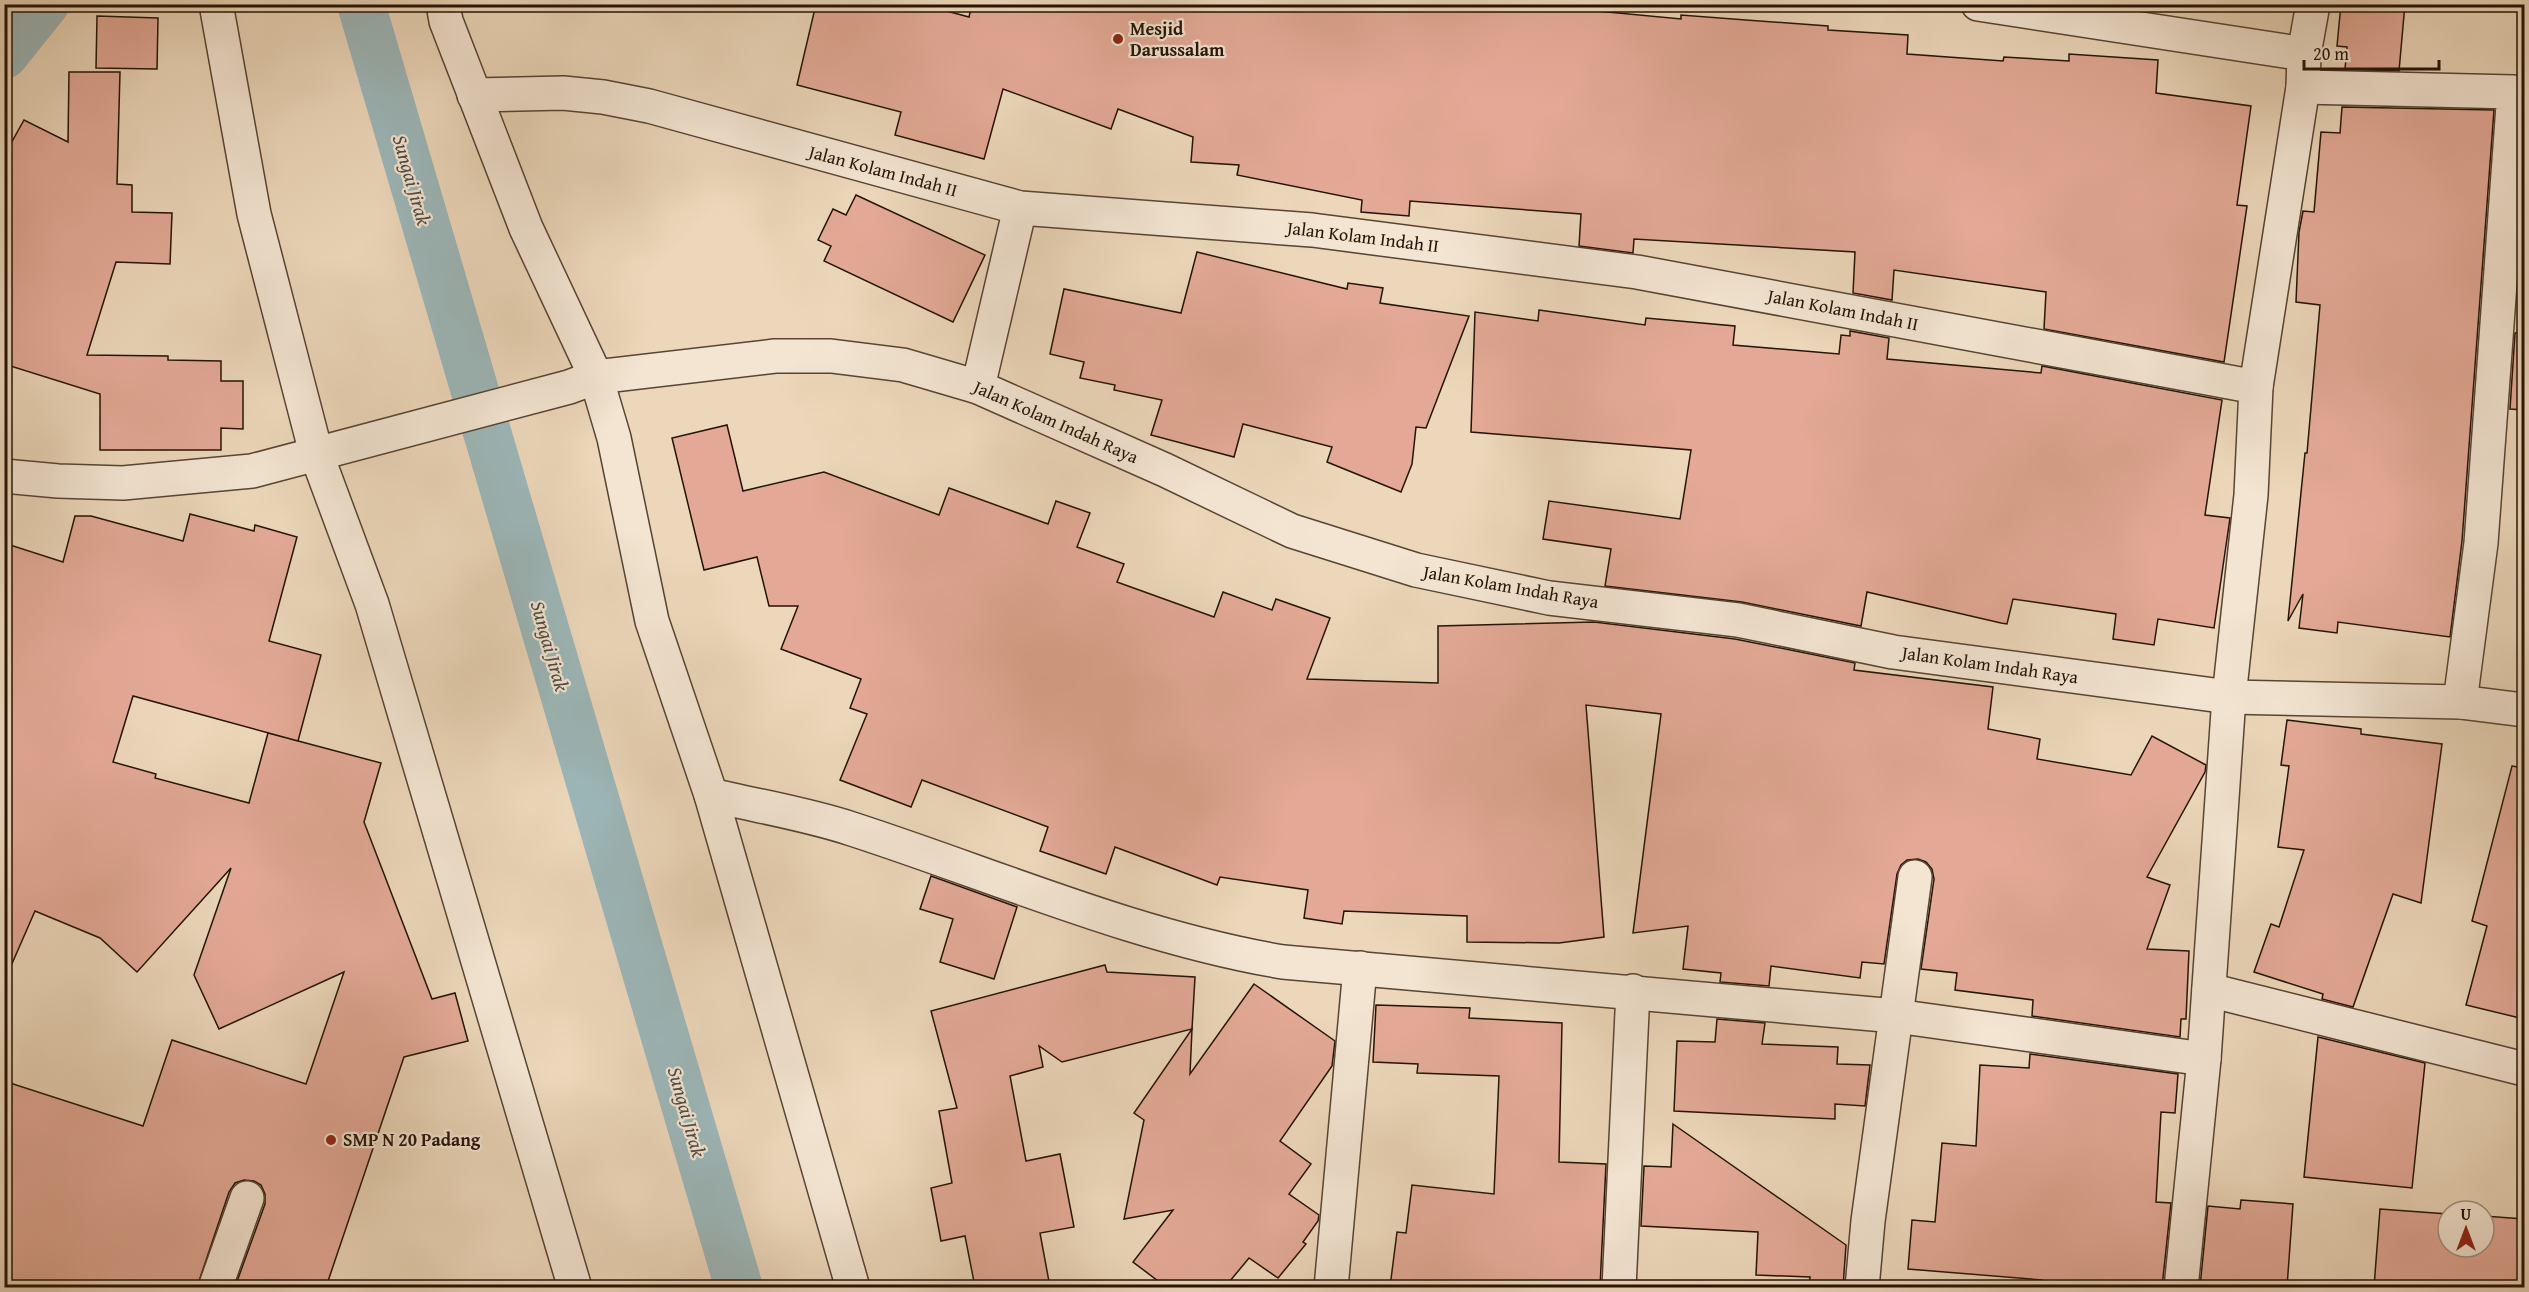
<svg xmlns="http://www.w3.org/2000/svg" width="2529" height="1292" font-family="'Gentium Book Plus',serif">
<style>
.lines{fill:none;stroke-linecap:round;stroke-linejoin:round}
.canal{stroke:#9cb7b9;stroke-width:48}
.building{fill:#e3a996;stroke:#251306;stroke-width:1.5}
.minor-casing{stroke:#574433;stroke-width:36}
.tertiary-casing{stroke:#574433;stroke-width:36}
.minor{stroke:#f3e5d2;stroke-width:33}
.tertiary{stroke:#f3e5d2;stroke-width:33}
.poi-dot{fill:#8f2418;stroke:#f3e5d2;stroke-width:2}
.labels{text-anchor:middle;stroke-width:4.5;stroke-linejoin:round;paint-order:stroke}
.poi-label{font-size:18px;font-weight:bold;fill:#251306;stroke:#f3e5d2;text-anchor:start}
.street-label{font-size:18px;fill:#251306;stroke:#f3e5d2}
.water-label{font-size:20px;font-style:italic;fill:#4f4c45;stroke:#f3e5d2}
</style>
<rect width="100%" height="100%" fill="#ecd7ba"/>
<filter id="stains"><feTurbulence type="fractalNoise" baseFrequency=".00333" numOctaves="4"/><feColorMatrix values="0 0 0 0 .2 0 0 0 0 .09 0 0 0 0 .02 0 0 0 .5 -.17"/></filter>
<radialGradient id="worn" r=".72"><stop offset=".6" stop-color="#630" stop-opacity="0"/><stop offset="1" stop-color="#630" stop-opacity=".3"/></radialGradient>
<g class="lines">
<g class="canal">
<polyline points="361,4 739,1288"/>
<polyline points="4,55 45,4"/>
</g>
</g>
<g class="building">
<polygon points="816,4 921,4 969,17 972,4 1555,4 1555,7 1681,19 1681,15 1746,20 1828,26 1828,30 1908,35 1907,54 2003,61 2004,57 2069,61 2069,54 2158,60 2156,93 2251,106 2237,205 2247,206 2224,362 2044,329 2046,292 1894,270 1892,300 1853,293 1855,252 1634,239 1633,253 1579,246 1581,214 1410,201 1409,216 1361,212 1362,200 1237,175 1239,165 1191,162 1193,137 1118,109 1111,129 1003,89 984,159 895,135 901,112 797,85"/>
<polygon points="2341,4 2405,4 2399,71 2345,69 2347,47 2337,46"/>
<polygon points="97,16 158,18 157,69 96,68"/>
<polygon points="69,72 120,72 117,184 132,185 132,212 172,213 170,264 116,262 87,355 168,356 168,360 221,361 221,381 243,381 243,429 221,428 221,450 100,450 100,394 4,364 4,156 24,120 68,142"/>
<polygon points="2342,107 2494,110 2462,541 2450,637 2338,622 2337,633 2299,628 2303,594 2288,621 2305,453 2307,453 2320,305 2296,302 2299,232 2303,211 2314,212 2321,132 2340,133"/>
<polygon points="856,195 985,255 953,322 824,261 831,246 818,240 833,209 846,215"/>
<polygon points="1197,252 1347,289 1348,283 1383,288 1380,303 1469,316 1426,428 1416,427 1412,464 1401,492 1327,462 1332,447 1243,424 1234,457 1151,435 1162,400 1114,390 1115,385 1080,378 1084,362 1050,354 1064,289 1181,313"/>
<polygon points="1539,310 1645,325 1646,318 1735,326 1733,345 1839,354 1841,335 1850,336 1850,331 1889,338 1887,359 2041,373 2042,366 2222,400 2205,515 2230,518 2214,628 2158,619 2154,645 2113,639 2116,614 2013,599 2007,624 2001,623 1867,592 1861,626 1742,602 1605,586 1611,549 1543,539 1549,501 1680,519 1691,450 1471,432 1475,312 1538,321"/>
<polygon points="2515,333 2524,333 2524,410 2510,409"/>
<polygon points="727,425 743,491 824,472 939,515 949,488 1048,524 1056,501 1090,513 1077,547 1124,564 1117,582 1214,617 1223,592 1272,610 1276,599 1330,618 1307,679 1438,683 1438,626 1594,622 1735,639 1855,663 1854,670 1993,687 1988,729 2040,739 2037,759 2131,775 2152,736 2206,765 2205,772 2147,877 2170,885 2147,949 2189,951 2186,1019 2181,1019 2180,1037 2032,1016 2033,1000 1955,990 1957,973 1921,969 1934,879 1932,869 1926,862 1918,859 1907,860 1901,865 1897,874 1884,964 1862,962 1860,978 1771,966 1769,986 1720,982 1721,973 1683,969 1688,926 1633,933 1661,714 1586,705 1604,937 1559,943 1467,942 1467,916 1344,911 1342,924 1304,918 1308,890 1220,877 1217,885 1115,847 1106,874 1040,851 1048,827 922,780 911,807 840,780 867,714 850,708 861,679 781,649 798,606 769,606 757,557 704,570 672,438"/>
<polygon points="190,514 254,531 255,525 297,537 269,641 321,655 298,741 133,696 113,762 156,774 155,778 249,803 268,733 381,763 364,822 432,999 455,993 468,1041 404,1057 326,1287 235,1287 265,1204 265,1194 261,1185 254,1181 244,1180 235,1183 229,1192 197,1287 4,1287 4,1081 143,1126 172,1040 306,1084 344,972 219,1029 194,975 231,868 137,972 100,938 35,911 4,982 4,543 63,562 75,516 91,516 183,541"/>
<polygon points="2287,720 2361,729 2361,734 2442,744 2421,903 2393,894 2353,1007 2322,999 2323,994 2254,972 2271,924 2279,927 2304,850 2278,847 2289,766 2281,765"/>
<polygon points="2512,766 2524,768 2524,1019 2466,1005 2487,926 2472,921"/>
<polygon points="931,876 1017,907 994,979 940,962 953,919 920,909"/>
<polygon points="1105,965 1107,972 1195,977 1192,1029 1062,1062 1039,1046 1043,1067 1010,1076 1026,1161 1060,1154 1074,1227 1040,1233 1050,1287 975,1287 965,1236 941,1241 931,1188 952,1183 939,1111 957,1108 931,1011"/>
<polygon points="1254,984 1335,1041 1332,1066 1280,1141 1311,1164 1289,1194 1319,1215 1318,1221 1303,1242 1306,1244 1278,1278 1249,1258 1225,1287 1166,1287 1133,1262 1173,1210 1124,1219 1144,1120 1134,1113 1192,1029 1190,1074"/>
<polygon points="1376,1005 1470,1008 1469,1018 1562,1023 1559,1162 1606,1164 1600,1287 1498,1287 1451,1282 1450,1287 1390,1287 1397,1232 1406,1233 1412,1185 1494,1194 1499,1076 1417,1073 1418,1064 1373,1062"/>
<polygon points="1717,1019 1765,1023 1762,1044 1838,1047 1837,1064 1870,1065 1865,1106 1835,1104 1835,1119 1674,1111 1677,1041 1715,1042"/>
<polygon points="2318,1037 2425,1063 2412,1188 2304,1177"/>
<polygon points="2030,1054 2178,1074 2175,1113 2161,1112 2156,1202 2171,1203 2162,1287 2041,1287 2042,1280 1908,1269 1912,1220 1935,1222 1942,1143 1976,1146 1980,1065 2029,1068"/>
<polygon points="1673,1124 1846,1245 1843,1287 1809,1287 1810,1277 1756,1275 1758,1232 1641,1226 1644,1166 1671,1167"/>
<polygon points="2241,1200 2293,1204 2287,1287 2200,1287 2208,1206 2240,1209"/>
<polygon points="2380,1209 2448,1214 2448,1247 2484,1247 2484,1216 2524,1219 2524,1287 2374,1287"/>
</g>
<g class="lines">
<g class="minor-casing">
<g id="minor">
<polyline points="216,4 254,214 316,453 372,604 575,1288"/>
<polyline points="443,4 446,21 526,228 596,377 614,438 652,621 711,795 853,1288"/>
<polyline points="1978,4 2304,54"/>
<polyline points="2303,87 2514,92 2481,543 2460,702"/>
<polyline points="474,95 563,93 603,97 649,106 1020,208 1312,230 1637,272 2256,387"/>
<polyline points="978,387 1020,208"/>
<path d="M711 795C757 806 807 814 852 829 994 875 1135 937 1283 962L1896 1016 2204 1059"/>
<polyline points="2209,990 2524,1069"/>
<polyline points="215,1288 247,1198"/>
<polyline points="1331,1288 1360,968"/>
<polyline points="1619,1288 1633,991"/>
<polyline points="1862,1288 1868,1221 1915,877"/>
<polyline points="2181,1288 2204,1059 2229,697 2251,495 2256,387 2303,87 2304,54 2313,4"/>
</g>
</g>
<g class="tertiary-casing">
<polyline id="tertiary" points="4,476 58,481 123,483 252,471 569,387 596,377 775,356 831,356 903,365 978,387 1165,470 1292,531 1416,570 1549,598 1738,620 1893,652 2229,697 2460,702 2524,710"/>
</g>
<use href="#minor" class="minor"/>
<use href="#tertiary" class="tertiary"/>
</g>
<g class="poi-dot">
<circle cx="1118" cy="39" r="6"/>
<circle cx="331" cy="1140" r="6"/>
</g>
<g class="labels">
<g class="poi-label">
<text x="1130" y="35">Mesjid<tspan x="1130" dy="21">Darussalam</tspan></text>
<text x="343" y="1146">SMP N 20 Padang</text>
</g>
<g class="street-label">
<text transform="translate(883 171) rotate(15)" y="6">Jalan Kolam Indah II</text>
<text transform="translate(1363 237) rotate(7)" y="6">Jalan Kolam Indah II</text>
<text transform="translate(1843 310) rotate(11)" y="6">Jalan Kolam Indah II</text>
<text transform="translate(1056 422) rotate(24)" y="6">Jalan Kolam Indah Raya</text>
<text transform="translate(1511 587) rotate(10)" y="6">Jalan Kolam Indah Raya</text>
<text transform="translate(1990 665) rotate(8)" y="6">Jalan Kolam Indah Raya</text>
</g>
<g class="water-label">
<text transform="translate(412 180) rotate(74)" y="7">Sungai Jirak</text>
<text transform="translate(550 646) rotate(74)" y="7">Sungai Jirak</text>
<text transform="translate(687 1112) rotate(74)" y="7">Sungai Jirak</text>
</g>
</g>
<rect width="2529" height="1292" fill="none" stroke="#ecd7ba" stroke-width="24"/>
<rect x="6" y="6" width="2517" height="1280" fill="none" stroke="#251306" stroke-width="3"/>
<rect x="12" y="12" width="2505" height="1268" fill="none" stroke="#251306" stroke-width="1.5"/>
<g transform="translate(2466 1229)"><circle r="28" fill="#f3e5d2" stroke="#a19180" stroke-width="1.5"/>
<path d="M0-4.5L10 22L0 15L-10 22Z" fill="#8f2418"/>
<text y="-9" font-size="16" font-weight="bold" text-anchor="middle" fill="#251306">U</text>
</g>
<path d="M2304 60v9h135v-9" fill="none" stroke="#251306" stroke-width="3"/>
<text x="2313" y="60" font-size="18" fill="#251306" stroke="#f3e5d2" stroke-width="4.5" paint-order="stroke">20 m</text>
<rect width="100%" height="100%" filter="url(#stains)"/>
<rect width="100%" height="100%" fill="url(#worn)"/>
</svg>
